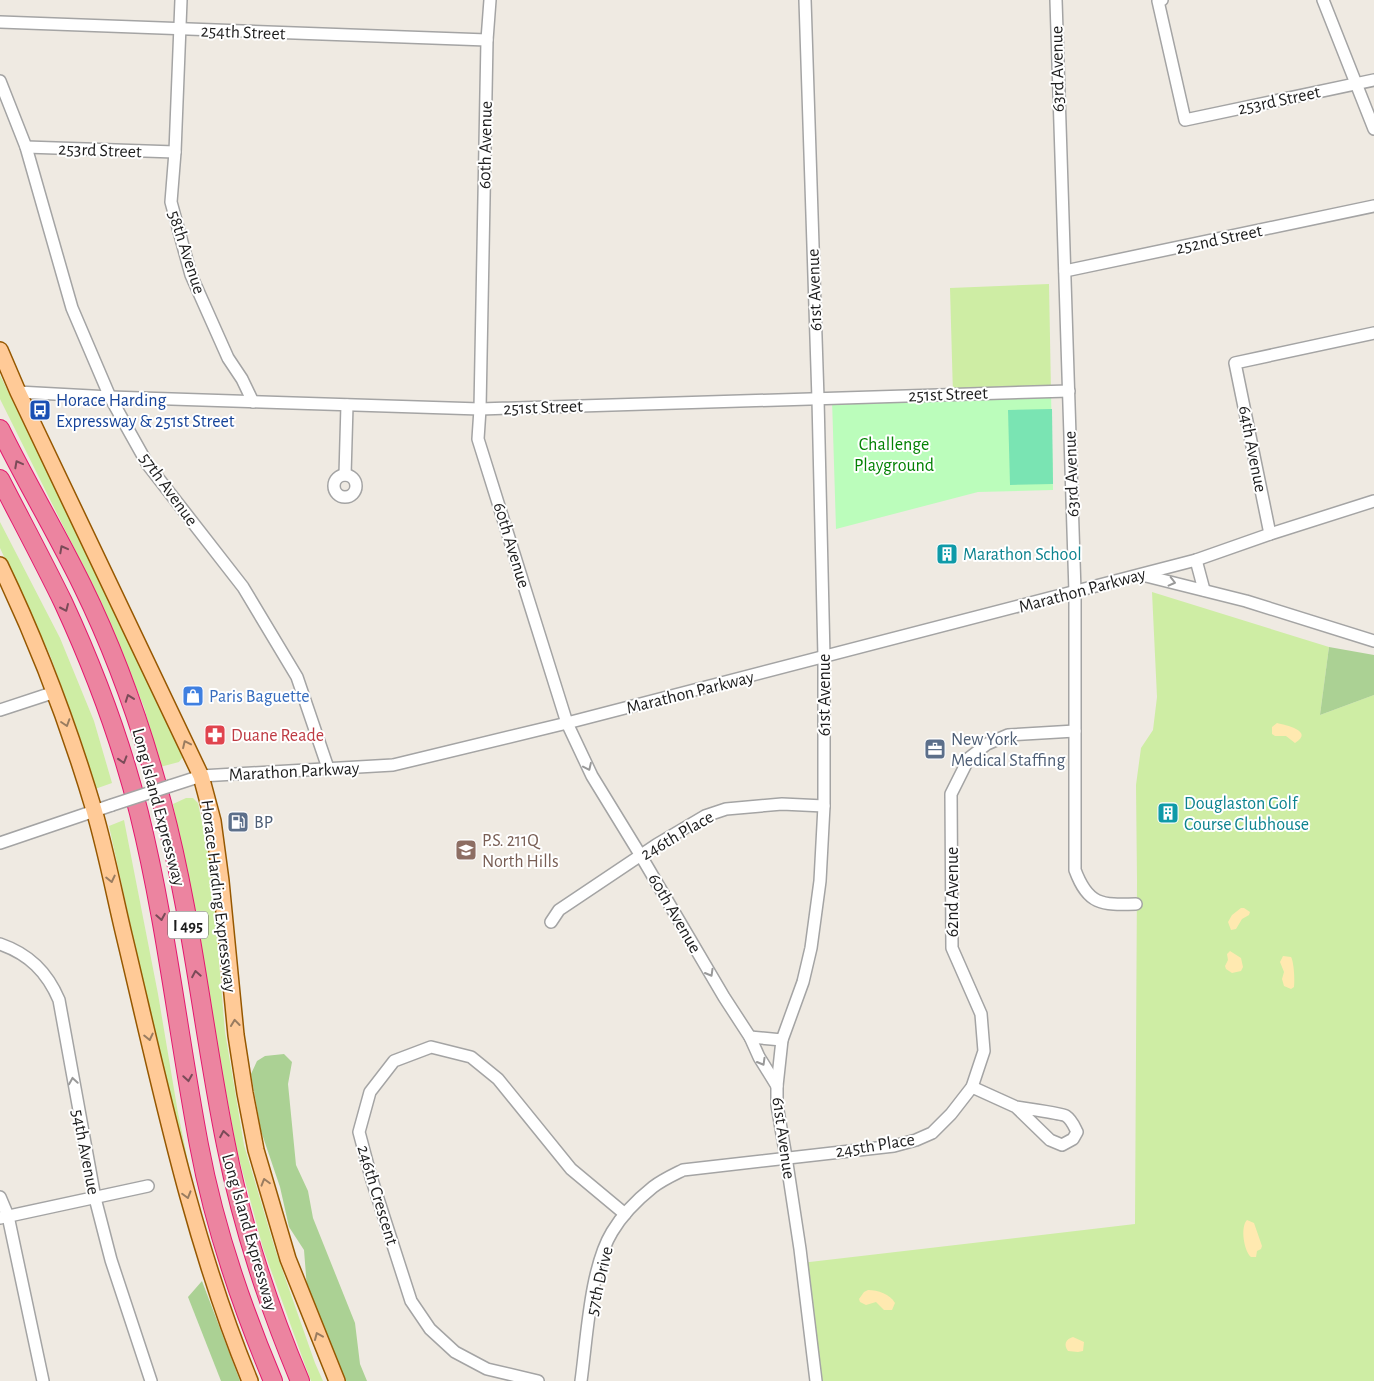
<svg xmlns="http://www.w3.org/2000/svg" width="1374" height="1381" font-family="'Alegreya Sans',sans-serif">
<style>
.grass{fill:#ceeda4}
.forest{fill:#abd194}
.sand{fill:#ffe9b0}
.park{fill:#bbfdbb}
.pitch{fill:#7ae4b3}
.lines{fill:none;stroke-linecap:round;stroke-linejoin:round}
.minor-casing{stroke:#a4a4a4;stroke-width:14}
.major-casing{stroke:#965800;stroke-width:18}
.highway-casing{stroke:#e4186e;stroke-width:20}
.minor{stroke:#fff;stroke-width:11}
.major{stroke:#ffca97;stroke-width:15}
.highway{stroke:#ec84a0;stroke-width:18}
.minor-bridge-casing{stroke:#a4a4a4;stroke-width:14;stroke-linecap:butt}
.minor-bridge{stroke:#fff;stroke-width:11}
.oneway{stroke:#7a4b58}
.oneway2{stroke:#999}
.oneway3{stroke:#997c60}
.labels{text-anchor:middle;stroke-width:4;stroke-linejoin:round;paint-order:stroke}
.shield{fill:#fff;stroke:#616161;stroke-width:1}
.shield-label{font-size:16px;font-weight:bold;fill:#1d1d1d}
.street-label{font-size:18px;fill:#1d1d1d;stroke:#fff}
.transit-label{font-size:18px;fill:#164399;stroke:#fff;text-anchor:start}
.park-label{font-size:18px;fill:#048204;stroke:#fff}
.culture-label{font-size:18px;fill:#0d838f;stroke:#fff;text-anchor:start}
.shop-label{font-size:18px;fill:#366cbe;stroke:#fff;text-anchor:start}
.health-label{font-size:18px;fill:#be3a42;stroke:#fff;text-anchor:start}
.service-label{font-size:18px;fill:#4e5e75;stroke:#fff;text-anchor:start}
.education-label{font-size:18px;fill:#785e54;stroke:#fff;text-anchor:start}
</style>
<rect width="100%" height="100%" fill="#efeae2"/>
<g class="grass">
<polygon points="1049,284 1051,392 953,395 950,288"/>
<polygon points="0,375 179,743 182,758 179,762 160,767 144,707 127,665 90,580 0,399"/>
<polygon points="0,522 60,638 94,721 112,783 95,789 81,740 50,655 0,548"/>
<polygon points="1152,592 1329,647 1320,715 1374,695 1374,1381 816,1381 801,1263 1135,1224 1137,881 1136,785 1141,748 1153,730 1157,697"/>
<polygon points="186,798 193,798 198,803 211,867 225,1032 244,1145 275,1249 315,1363 323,1381 311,1381 305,1365 263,1248 236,1147 173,804"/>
<polygon points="124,820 158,994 178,1113 197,1205 163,1073 109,826"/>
</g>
<g class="forest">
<polygon points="1329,647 1374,655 1374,695 1320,715"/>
<polygon points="284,1054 292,1062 288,1084 296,1165 308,1191 313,1218 355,1323 360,1364 367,1381 344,1381 307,1288 304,1250 289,1227 280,1187 261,1131 251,1074 257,1061 265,1056"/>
<polygon points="202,1281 240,1381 221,1381 188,1297"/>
</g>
<g class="sand">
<path d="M1277 723C1285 725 1315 731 1295 743L1286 736H1275L1272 734V727Z"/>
<polygon points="1241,908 1244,908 1250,912 1249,915 1242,919 1236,929 1231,930 1228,922 1232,915"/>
<polygon points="1230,951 1241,958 1243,967 1241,971 1232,973 1226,969 1225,966 1228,960 1227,954"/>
<path d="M1283 956 1291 957C1294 962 1295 981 1294 987L1291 989 1284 986 1282 979 1284 972 1280 962Z"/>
<path d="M1247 1220 1254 1223 1262 1246 1261 1249 1257 1251 1256 1257H1251C1244 1251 1240 1227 1247 1220Z"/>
<path d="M868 1290C878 1290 890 1294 895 1303L892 1310H884L876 1302 866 1305 860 1302 859 1299 864 1292Z"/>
<path d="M1073 1337 1084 1342 1083 1351 1078 1352 1068 1351C1063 1344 1066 1339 1073 1337Z"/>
</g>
<polygon class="park" points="1051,392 1053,490 978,492 836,529 832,399"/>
<polygon class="pitch" points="1052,409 1053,484 1010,485 1008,410"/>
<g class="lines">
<g class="minor-casing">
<g id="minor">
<polyline points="181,0 175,152 171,202 191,275 228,358 242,379 253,402"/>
<polyline points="490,0 487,40 480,409 478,439 567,723 592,776 641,856 724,997 750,1037 759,1057 777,1086"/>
<polyline points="805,0 818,399 824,657 824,806 820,881 811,948 803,982 782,1040 777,1086 777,1105 786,1157 800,1249 816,1381"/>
<path d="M1056 0 1075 592V870C1088 905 1101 905 1136 904"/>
<polyline points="1162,0 1158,1 1185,120 1374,80"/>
<polyline points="1323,0 1374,129"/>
<polyline points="0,22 487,40"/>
<polyline points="0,81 26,147 72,308 110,397 148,465 243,587 297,677 328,768"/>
<polyline points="26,147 175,152"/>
<polyline points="1065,271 1374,206"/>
<polyline points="18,392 110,397 480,409 1069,391"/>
<circle cx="345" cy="486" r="11"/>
<polyline points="345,475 347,405"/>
<polyline points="1270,534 1235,363 1374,333"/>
<polyline points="1196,560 1204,590"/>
<polyline points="1142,575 1246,601 1374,641"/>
<polyline points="0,710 55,692"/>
<polyline points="170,786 201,776 393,765 567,723 1196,560 1270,534 1374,501"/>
<polyline points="0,843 112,805"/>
<polyline points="551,922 559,910 656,845 705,816 726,809 782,804 824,806"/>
<path d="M0 944C29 954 47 972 59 1000L95 1198 111 1260 151 1381"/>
<polyline points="750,1037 782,1040"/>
<path d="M972 1087 1016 1107 1050 1140 1062 1145 1073 1139 1077 1132C1074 1126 1072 1120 1066 1116 1063 1114 1023 1108 1016 1107"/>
<polyline points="0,1197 8,1216 43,1381"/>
<polyline points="0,1218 148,1186"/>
<polyline points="538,1381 487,1369 455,1352 430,1329 411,1301 371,1177 359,1132 370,1092 394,1061 431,1047 471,1057 498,1079 571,1169 625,1214"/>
<path d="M581 1381C587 1338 590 1268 612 1232 622 1215 638 1199 653 1187 662 1180 673 1175 683 1170L894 1146 916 1140 932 1133 951 1114 972 1087 984 1051 981 1014 952 948 951 794 969 758 987 744 1008 735 1075 731"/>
</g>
</g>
<g class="major-casing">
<g id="major">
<polyline points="0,350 18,392 201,776 213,821 221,881 236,1035 245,1093 256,1150 288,1259 337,1381"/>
<path d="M0 565C38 644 69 726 94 810 106 851 114 893 124 935 160 1085 191 1238 250 1381"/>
</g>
</g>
<g class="highway-casing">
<g id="highway">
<path d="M0 429C26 482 56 532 82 585 116 654 142 728 162 803 192 915 203 1032 226 1145 242 1226 268 1305 300 1381"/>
<path d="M0 479C21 520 43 561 63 602 94 669 121 741 139 813 166 922 178 1034 199 1145 214 1226 241 1305 273 1381"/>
</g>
</g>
<use href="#minor" class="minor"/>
<use href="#major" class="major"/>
<use href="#highway" class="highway"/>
<g class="minor-bridge-casing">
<polyline id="minor-bridge" points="112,805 170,786"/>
</g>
<use href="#minor-bridge" class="minor-bridge"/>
</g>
<defs><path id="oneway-chevron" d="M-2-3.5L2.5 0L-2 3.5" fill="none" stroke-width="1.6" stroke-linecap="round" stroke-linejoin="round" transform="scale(1.25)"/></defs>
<g class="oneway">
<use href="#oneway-chevron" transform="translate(18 464) rotate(-118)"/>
<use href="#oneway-chevron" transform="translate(63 549) rotate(-118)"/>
<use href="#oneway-chevron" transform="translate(65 608) rotate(66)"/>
<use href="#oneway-chevron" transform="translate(129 698) rotate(-110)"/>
<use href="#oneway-chevron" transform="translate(123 760) rotate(73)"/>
<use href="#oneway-chevron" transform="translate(161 917) rotate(80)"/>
<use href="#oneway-chevron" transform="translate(196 974) rotate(-100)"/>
<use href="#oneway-chevron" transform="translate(188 1078) rotate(81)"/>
<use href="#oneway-chevron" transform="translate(224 1134) rotate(-100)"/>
</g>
<g class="oneway2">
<use href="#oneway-chevron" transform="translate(1172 582) rotate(14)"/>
<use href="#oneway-chevron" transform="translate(588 767) rotate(65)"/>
<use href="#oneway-chevron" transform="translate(710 973) rotate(60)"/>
<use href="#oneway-chevron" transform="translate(762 1062) rotate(60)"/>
<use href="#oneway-chevron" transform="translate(73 1081) rotate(-99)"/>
</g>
<g class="oneway3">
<use href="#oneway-chevron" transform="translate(66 723) rotate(72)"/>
<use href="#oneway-chevron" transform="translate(186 744) rotate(-115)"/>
<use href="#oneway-chevron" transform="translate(111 879) rotate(77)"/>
<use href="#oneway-chevron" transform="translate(235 1023) rotate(-96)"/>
<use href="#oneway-chevron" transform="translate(149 1037) rotate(77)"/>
<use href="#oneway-chevron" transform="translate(265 1182) rotate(-106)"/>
<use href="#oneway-chevron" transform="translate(187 1195) rotate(74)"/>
<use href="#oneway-chevron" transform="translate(318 1336) rotate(-113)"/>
</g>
<defs>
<g id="bus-square" transform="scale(1.125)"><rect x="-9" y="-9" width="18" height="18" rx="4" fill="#1a4fb4" stroke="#fff"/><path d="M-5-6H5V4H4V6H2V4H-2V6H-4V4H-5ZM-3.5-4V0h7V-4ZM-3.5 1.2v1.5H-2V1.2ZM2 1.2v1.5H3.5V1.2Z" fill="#fff"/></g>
<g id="building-square" transform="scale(1.125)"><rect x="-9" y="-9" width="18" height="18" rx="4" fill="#0f9aa8" stroke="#fff"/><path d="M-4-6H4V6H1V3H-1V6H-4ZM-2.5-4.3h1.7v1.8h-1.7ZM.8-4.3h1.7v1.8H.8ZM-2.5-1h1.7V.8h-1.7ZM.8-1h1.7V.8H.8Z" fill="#fff"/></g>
<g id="shop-square" transform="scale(1.125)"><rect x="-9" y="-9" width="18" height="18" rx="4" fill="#3f7fe0" stroke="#fff"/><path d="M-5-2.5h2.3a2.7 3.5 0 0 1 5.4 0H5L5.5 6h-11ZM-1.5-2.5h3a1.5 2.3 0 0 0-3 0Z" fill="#fff"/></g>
<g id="pharmacy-square" transform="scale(1.125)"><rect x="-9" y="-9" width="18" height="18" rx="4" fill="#e0444e" stroke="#fff"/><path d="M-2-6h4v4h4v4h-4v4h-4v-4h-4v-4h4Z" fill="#fff"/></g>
<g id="office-square" transform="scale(1.125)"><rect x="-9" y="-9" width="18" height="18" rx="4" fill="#5c6f8a" stroke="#fff"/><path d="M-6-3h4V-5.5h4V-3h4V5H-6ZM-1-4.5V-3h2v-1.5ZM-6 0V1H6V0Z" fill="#fff"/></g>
<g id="fuel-square" transform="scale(1.125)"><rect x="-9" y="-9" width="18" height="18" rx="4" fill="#5c6f8a" stroke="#fff"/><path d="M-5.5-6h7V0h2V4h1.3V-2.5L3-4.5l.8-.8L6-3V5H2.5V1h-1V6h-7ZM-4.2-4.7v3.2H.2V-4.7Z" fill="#fff"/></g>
<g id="school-square" transform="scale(1.125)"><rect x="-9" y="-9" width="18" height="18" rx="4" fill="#8d6e63" stroke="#fff"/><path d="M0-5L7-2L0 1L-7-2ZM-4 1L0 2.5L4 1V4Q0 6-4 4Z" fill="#fff"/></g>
</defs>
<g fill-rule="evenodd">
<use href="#bus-square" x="40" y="410"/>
<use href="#building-square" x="947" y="554"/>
<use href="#shop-square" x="193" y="696"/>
<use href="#pharmacy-square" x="215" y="735"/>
<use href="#office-square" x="935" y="749"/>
<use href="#building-square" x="1168" y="813"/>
<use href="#fuel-square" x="238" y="822"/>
<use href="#school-square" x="466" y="850"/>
</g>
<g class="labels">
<rect class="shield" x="168" y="911.5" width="40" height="27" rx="4"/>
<g class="shield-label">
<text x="188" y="931">I 495</text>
</g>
<g class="street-label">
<text transform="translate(243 32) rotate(2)" y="6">254th Street</text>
<text transform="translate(1057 69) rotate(-91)" y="6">63rd Avenue</text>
<text transform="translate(1279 100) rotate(-12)" y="6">253rd Street</text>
<text transform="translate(485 145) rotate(-89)" y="6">60th Avenue</text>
<text transform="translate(100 150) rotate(2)" y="6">253rd Street</text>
<text transform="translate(1219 239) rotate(-12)" y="6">252nd Street</text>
<text transform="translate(187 252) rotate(72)" y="6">58th Avenue</text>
<text transform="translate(814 290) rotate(-92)" y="6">61st Avenue</text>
<text transform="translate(948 394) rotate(-2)" y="6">251st Street</text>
<text transform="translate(543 407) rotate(-2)" y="6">251st Street</text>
<text transform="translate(1253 449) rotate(79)" y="6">64th Avenue</text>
<text transform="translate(1071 474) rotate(-92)" y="6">63rd Avenue</text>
<text transform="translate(169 489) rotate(54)" y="6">57th Avenue</text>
<text transform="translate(512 545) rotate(73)" y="6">60th Avenue</text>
<text transform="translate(1082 590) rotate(-15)" y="6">Marathon Parkway</text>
<text transform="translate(690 692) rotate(-14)" y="6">Marathon Parkway</text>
<text transform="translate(824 695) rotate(-90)" y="6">61st Avenue</text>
<text transform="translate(294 771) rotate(-3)" y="6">Marathon Parkway</text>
<text transform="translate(159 807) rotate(75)" y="6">Long Island Expressway</text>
<text transform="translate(677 835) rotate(-30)" y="6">246th Place</text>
<text transform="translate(952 892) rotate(-90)" y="6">62nd Avenue</text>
<text transform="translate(219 896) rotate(83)" y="6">Horace Harding Expressway</text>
<text transform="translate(675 913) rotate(60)" y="6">60th Avenue</text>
<text transform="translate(784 1138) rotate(82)" y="6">61st Avenue</text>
<text transform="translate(875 1145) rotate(-9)" y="6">245th Place</text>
<text transform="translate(86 1152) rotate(79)" y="6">54th Avenue</text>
<text transform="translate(378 1195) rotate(73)" y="6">246th Crescent</text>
<text transform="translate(250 1232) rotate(74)" y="6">Long Island Expressway</text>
<text transform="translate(599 1281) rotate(-77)" y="6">57th Drive</text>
</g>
<g class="transit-label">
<text x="56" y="406">Horace Harding<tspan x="56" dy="21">Expressway &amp; 251st Street</tspan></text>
</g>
<g class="park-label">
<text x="894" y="450">Challenge<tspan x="894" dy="21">Playground</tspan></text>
</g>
<g class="culture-label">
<text x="963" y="560">Marathon School</text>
<text x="1184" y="809">Douglaston Golf<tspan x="1184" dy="21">Course Clubhouse</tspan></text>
</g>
<g class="shop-label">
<text x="209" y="702">Paris Baguette</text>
</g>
<g class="health-label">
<text x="231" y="741">Duane Reade</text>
</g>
<g class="service-label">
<text x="951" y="745">New York<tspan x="951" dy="21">Medical Staffing</tspan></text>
<text x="254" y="828">BP</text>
</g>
<g class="education-label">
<text x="482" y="846">P.S. 211Q<tspan x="482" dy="21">North Hills</tspan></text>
</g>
</g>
</svg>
